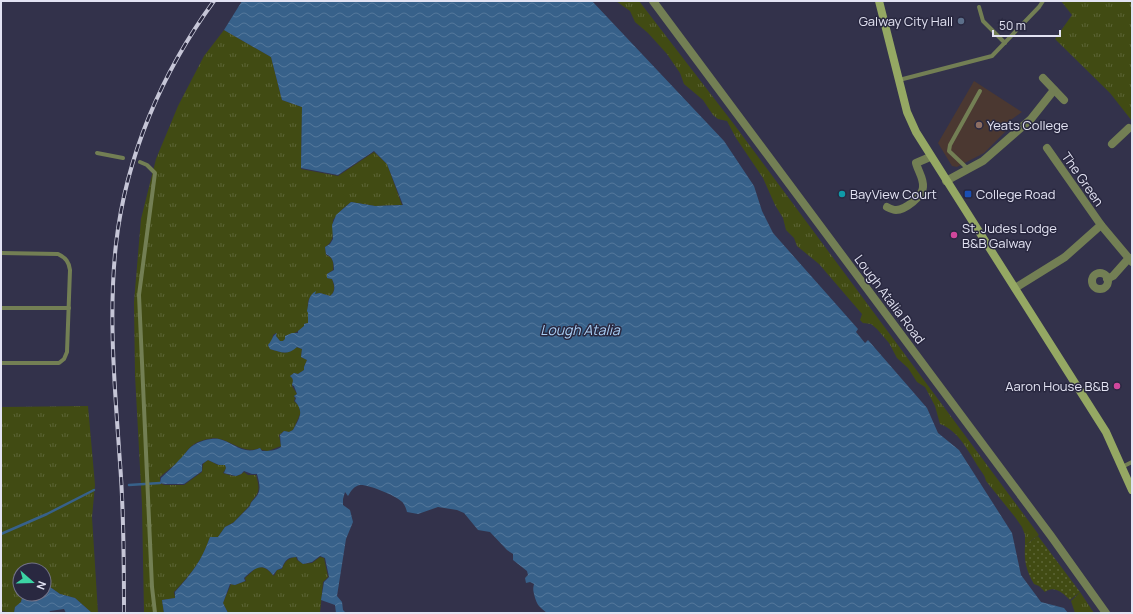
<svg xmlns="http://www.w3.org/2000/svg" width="1133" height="614" font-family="Manrope,sans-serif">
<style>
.education{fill:#4b3831}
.grass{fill:url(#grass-tufts)}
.park{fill:url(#park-dots)}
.water{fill:url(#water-waves)}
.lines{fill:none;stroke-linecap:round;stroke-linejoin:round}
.stream{stroke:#37618a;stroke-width:2.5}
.service{stroke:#737f54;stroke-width:4}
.minor{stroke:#737f54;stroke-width:8}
.tertiary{stroke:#737f54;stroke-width:8}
.secondary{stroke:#95a863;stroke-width:8}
.rail-casing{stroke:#c6c6d7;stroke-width:4}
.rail{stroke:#292840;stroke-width:2.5;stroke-dasharray:8;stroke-linecap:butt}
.service-dot{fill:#5c6f8a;stroke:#292840;stroke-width:1.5}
.education-dot{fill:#8d6e63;stroke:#292840;stroke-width:1.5}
.culture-dot{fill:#0f9aa8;stroke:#292840;stroke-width:1.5}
.transit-dot{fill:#1a4fb4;stroke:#292840;stroke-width:1.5}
.hotel-dot{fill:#d1479c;stroke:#292840;stroke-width:1.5}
.labels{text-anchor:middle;stroke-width:3;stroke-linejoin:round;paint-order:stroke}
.poi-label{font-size:13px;fill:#e3e3f3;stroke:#292840;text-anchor:start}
.street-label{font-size:13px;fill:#e3e3f3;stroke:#292840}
.water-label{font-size:14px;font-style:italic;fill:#a9cff5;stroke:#292840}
</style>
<defs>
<pattern id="grass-tufts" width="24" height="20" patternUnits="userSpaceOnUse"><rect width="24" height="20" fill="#414b13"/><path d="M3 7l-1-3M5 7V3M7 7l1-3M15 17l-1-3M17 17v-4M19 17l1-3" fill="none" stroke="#5c6536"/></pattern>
<pattern id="park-dots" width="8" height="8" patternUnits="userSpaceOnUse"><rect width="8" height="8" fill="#414b13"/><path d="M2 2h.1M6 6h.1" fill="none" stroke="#5c6536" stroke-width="1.8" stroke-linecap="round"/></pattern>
<pattern id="water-waves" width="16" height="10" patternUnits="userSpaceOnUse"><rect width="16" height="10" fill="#37618a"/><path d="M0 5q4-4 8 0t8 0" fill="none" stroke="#54789b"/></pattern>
</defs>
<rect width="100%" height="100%" fill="#33324b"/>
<polygon class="education" points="974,81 1022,112 1008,122 1010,127 984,153 957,167 952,166 938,143"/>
<g class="grass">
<path d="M616 1H639L733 123 1039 535 1025 545V535L1022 527 1015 517 986 481C985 475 982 473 979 468 969 452 958 430 940 424L935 406 925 387 917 382 908 368 897 358 889 343 877 329 871 324 863 323 860 320 862 314 819 264 797 246 794 238 786 230 783 218 775 205 763 178 736 138 727 121 718 119 713 115 703 100 684 84 680 73 667 54 648 33 635 22 630 11Z"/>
<polygon points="1061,1 1132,1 1132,121 1110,93 1055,39 1072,15"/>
<path d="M224 30 271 57 282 100 302 107 301 169 338 176 374 152 387 164 402 205 375 206 351 202C344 207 338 213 333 220 332 231 336 240 325 247L326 255C333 257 334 263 333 270L327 274V278L332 279C334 285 336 291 330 296L320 293 315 294V292C303 300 310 312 308 323L304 324V326C297 333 294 333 285 336V339L283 341H280L276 336V333L273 335 272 341 268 345 270 349C280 352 288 356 296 347L302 349 301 357 307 360 304 367V370L298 374 294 373 290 376C294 379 293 381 292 386L297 394 294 396 295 398 294 401 300 407 299 409 301 412 293 430 289 432 284 431 279 435 281 446 268 451 262 450 260 448C245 454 234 443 220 439 213 437 202 440 196 443 188 447 185 455 179 461 173 466 166 472 160 477V483L164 485H184L202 472 203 464 208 460 218 465H225L226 468 223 473C231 476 238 478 244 472L248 475H256C258 483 261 490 255 497 253 500 251 501 250 505L234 522 225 527 218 537H210C202 561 191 574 174 592L175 598 162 600 164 613H144L142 505 135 375 134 302 141 219 156 159 178 106 204 56Z"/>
<polygon points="88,406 95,485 92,517 98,613 92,613 75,598 60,594 50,587 44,590 44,570 20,570 20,594 32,594 22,598 21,603 15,607 14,613 1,611 1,407"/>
<path d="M296 557 297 560 303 564 312 563 320 557 324 558 328 577 323 582 320 613H228L223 603 231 584 235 585 246 581 245 578 257 567C266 567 268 570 274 576L277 570 282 569C285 561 288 558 296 557Z"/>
<polygon points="1080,592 1094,613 1075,613 1071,601"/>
</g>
<path class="park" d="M1038 536 1080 592 1070 600C1063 593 1054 585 1045 592L1039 586 1034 584C1026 570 1024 561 1025 545Z"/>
<g class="water">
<path d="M242 1H592L724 141 754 186 762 211 773 233 858 329 856 332 865 343 868 340 927 408 938 433 959 450 1012 533 1021 575 1041 602 1064 608 1068 613H547C539 606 537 606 534 594 533 590 533 588 534 584L530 582 526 583 525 578 528 575 527 571 513 560V554L507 550 490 532 478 530 464 513 457 510 438 507 418 514 407 512C406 508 404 503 401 501 395 495 367 484 360 485 354 486 351 491 348 496L345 492 343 499V505L350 510 353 522 346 539 337 596 342 602 343 610 346 613H336L335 605 321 600 324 582 329 577 325 558 320 556 312 562 303 564 298 560 297 557C288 557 285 560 282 568L277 570 273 575C263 561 254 568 244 578L245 581 235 585 230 584 223 603 228 613H164L162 600 175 598V592C192 573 201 562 210 537H218L225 527 233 523 250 506C251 501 253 501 256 497 262 490 259 482 257 474H252L244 471 241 474 236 476 224 473 226 468 225 465H219L208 460 202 464V471L184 484H165L160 483 161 478C167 472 173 467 179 460 185 455 187 449 194 445 200 441 211 438 219 439 233 442 243 456 260 448L262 451C268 451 276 451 281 447L280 435 284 431 289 432 293 430C300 417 304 412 295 401L296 398 294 396 297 394 294 386 292 385C293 381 294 379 290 376L294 373 298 374 304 370V367L307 360 301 357 302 349 297 347C288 356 280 352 270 349L268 345C272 341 272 336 277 333L276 336 280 341H283L285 339V336L292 333H298V331L304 326V324L308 323V313L307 311C309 304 307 296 316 291L315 294 320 293 330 296C336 292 335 285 332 279L327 278V274L334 270C334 263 333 257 326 254L325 247 330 244 333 239 332 225 335 218 336 215 351 202 375 206 403 205 387 164 374 151 338 175 301 168 302 107 282 100 271 57 224 30Z"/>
<polygon points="50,587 60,594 75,598 92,613 66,613 64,609 50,611 49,613 14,613 15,607 21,602 22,598 32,594 44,594 44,590"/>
</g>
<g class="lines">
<g class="stream">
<polyline points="129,485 160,483"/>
<polyline points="1,534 47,514 94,490"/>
</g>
<g class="service">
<polyline points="979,7 983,21 1005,43"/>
<polyline points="899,80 992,56 1039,7 1043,1"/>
<polyline points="97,153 123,158"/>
<polyline points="140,162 147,165 155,173 139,295 152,587 155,613"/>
<polyline points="968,169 949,151 950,145 980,91"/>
<path d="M1 253 58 254C66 258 69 262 70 270L67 352 64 359 59 363H1"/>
<polyline points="1,308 69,308"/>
<polyline points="1122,467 1132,462"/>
</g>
<g class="minor">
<polyline points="1043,78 1064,100"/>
<polyline points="1112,144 1129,128"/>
<polyline points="1047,148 1101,225 1132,262"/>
<polyline points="946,181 983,161 1031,119 1054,90"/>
<path d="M887 207C889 208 893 210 896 210 905 210 923 196 923 187 924 179 918 171 916 163L930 157"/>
<circle cx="1100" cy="281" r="8"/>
<polyline points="1107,279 1113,276 1129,258"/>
<polyline points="1015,288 1065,257 1101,225"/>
</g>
<polyline class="tertiary" points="653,1 1051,536 1106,613"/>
<polyline class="secondary" points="879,1 907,112 916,132 1106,432 1132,490"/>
<g class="rail-casing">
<path id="rail" d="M124 613C124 563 124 513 120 463 115 390 108 317 116 244 126 156 162 72 214 1"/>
</g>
<use href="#rail" class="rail"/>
</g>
<circle class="service-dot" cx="961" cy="21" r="4"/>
<circle class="education-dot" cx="979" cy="125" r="4"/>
<circle class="culture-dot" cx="842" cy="194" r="4"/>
<rect class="transit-dot" x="964" y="190" width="8" height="8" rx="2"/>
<g class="hotel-dot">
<circle cx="954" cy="235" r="4"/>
<circle cx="1117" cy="386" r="4"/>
</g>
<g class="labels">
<g class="poi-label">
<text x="953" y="26" text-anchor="end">Galway City Hall</text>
<text x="987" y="130">Yeats College</text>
<text x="850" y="199">BayView Court</text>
<text x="976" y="199">College Road</text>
<text x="962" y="233">St. Judes Lodge<tspan x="962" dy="15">B&amp;B Galway</tspan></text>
<text x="1109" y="391" text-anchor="end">Aaron House B&amp;B</text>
</g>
<g class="street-label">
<text transform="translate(1083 179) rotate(55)" y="5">The Green</text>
<text transform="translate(890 299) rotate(53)" y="5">Lough Atalia Road</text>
</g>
<g class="water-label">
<text x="580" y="335">Lough Atalia</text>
</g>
</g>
<rect width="1133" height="614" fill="none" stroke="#e3e3f3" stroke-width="4"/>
<g transform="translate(32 582) rotate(110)"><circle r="19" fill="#292840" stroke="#737388"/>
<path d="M0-3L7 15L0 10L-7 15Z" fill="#3cd4a4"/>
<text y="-6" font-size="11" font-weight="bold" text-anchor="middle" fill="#e3e3f3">N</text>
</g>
<path d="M993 30v6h67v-6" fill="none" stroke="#e3e3f3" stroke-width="2"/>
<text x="999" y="30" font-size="12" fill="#e3e3f3" stroke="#292840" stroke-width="3" paint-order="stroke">50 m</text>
</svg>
